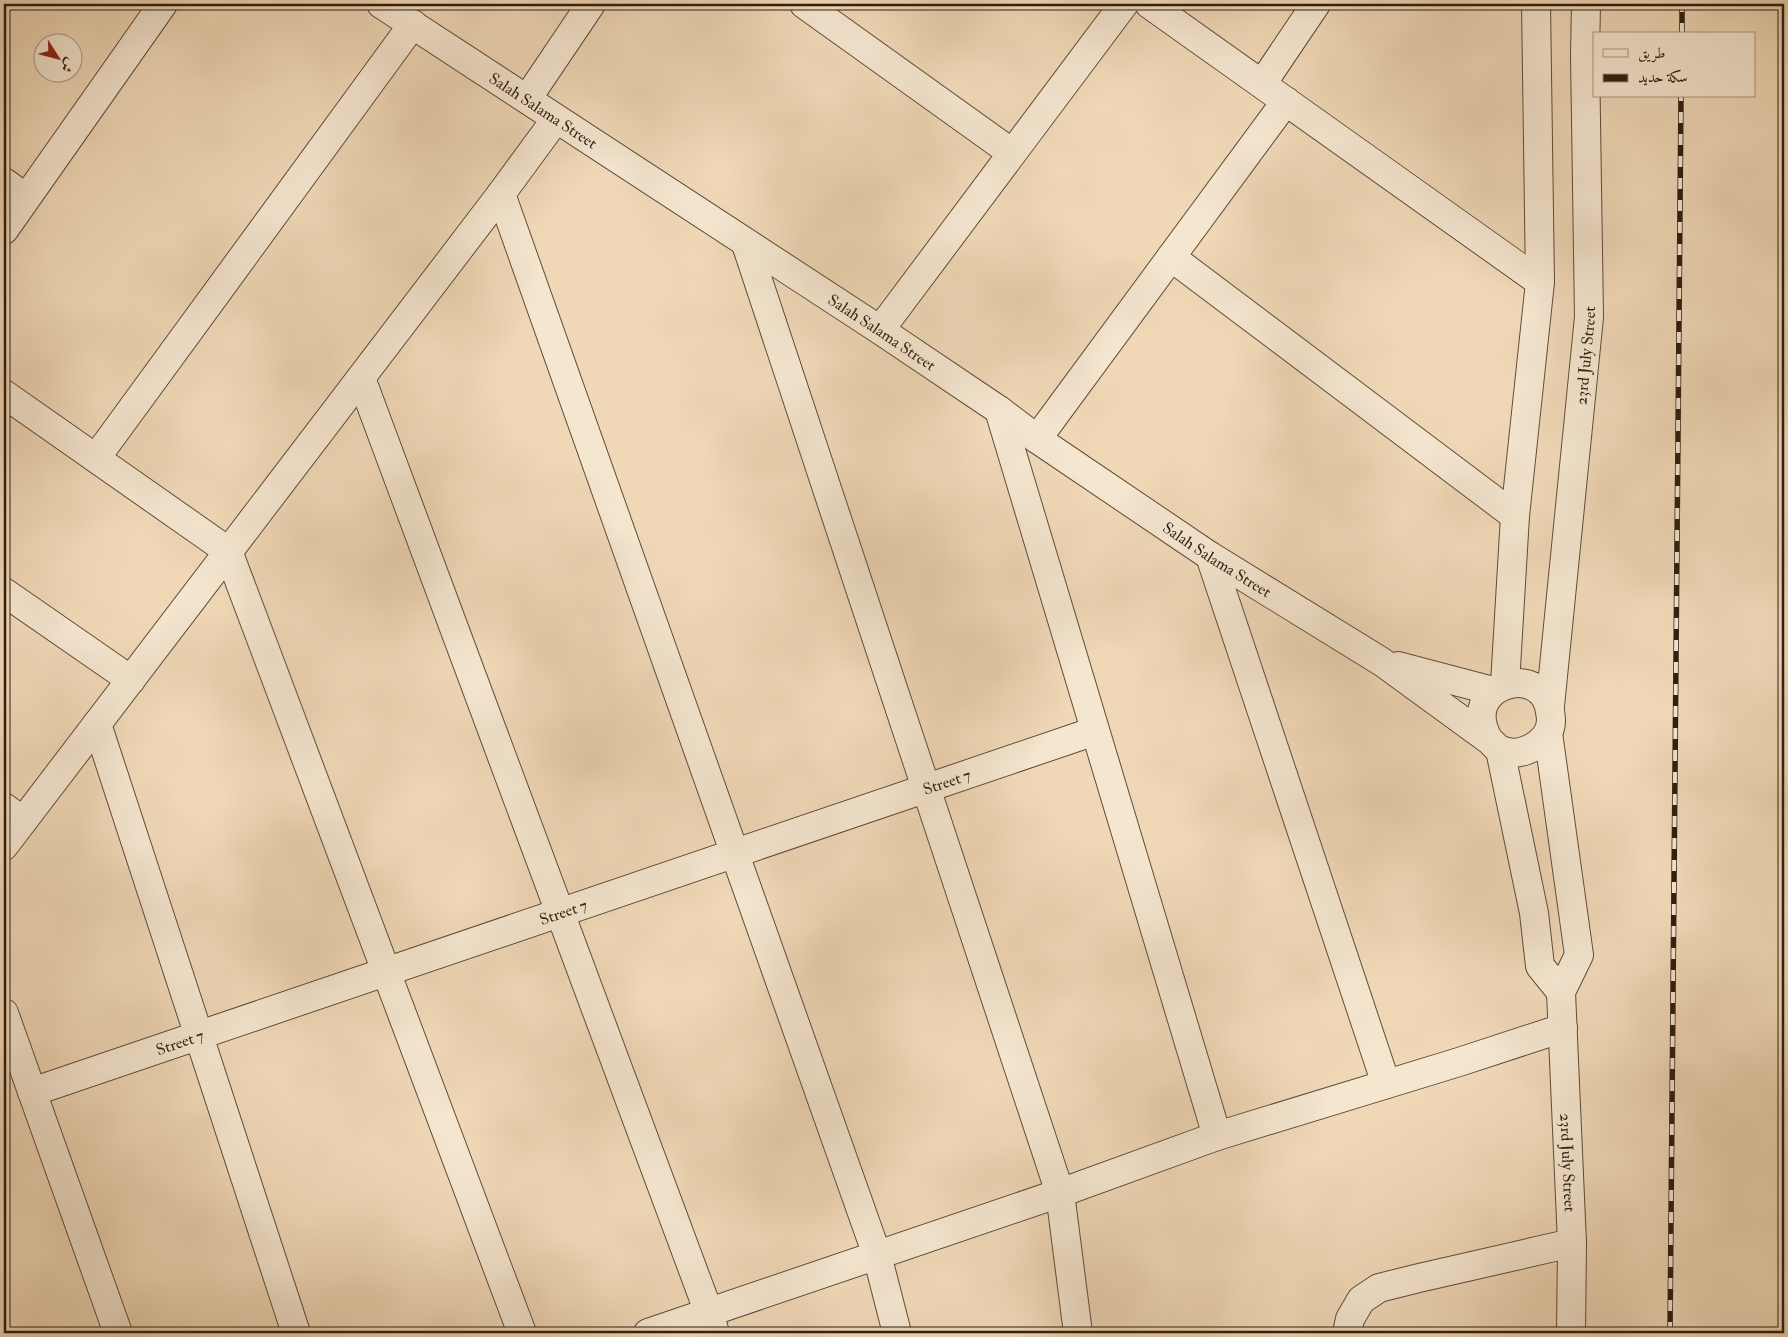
<svg xmlns="http://www.w3.org/2000/svg" width="1788" height="1337" font-family="'IM FELL Double Pica',Amiri,serif">
<style>
.lines{fill:none;stroke-linecap:round;stroke-linejoin:round}
.minor-casing{stroke:#5f4c3a;stroke-width:30}
.minor{stroke:#f5e6d0;stroke-width:28}
.rail-casing{stroke:#2f1e11;stroke-width:5.5}
.rail{stroke:#f5e6d0;stroke-width:4;stroke-dasharray:11;stroke-linecap:butt}
.labels{text-anchor:middle;stroke-width:4.5;stroke-linejoin:round;paint-order:stroke}
.street-label{font-size:16px;fill:#2f1e11;stroke:#f5e6d0}
</style>
<rect width="100%" height="100%" fill="#f0d8b7"/>
<filter id="stains"><feTurbulence type="fractalNoise" baseFrequency=".004" numOctaves="4"/><feColorMatrix values="0 0 0 0 .2 0 0 0 0 .09 0 0 0 0 .02 0 0 0 .5 -.17"/></filter>
<radialGradient id="worn" r=".72"><stop offset=".6" stop-color="#630" stop-opacity="0"/><stop offset="1" stop-color="#630" stop-opacity=".3"/></radialGradient>
<g class="lines">
<g class="minor-casing">
<g id="minor">
<path id="s1" d="M381 4 880 330 999 410 1037 439 1210 556 1382 662 1489 740C1493 743 1497 749 1501 750 1517 757 1535 749 1545 737 1551 730 1552 721 1550 712 1544 660 1456 684 1489 740"/>
<polyline points="804,4 1012,153"/>
<polyline points="1149,4 1540,282"/>
<polyline points="1262,84 1316,4"/>
<polyline points="527,99 591,4"/>
<polyline points="4,182 26,198"/>
<polyline points="501,194 877,1255 897,1333"/>
<polyline points="4,230 163,4"/>
<polyline points="746,244 1060,1193 1078,1333"/>
<polyline points="1171,257 1515,516"/>
<polyline points="880,330 1124,4"/>
<polyline points="361,378 709,1313 715,1333"/>
<polyline points="4,394 228,551 522,1333"/>
<polyline points="999,410 1217,1136"/>
<polyline points="1037,439 1286,101"/>
<polyline points="96,458 413,24"/>
<polyline points="1210,556 1386,1084"/>
<polyline points="4,592 131,680"/>
<polyline points="1398,666 1493,691"/>
<polyline points="1505,684 1515,516 1540,282 1536,4"/>
<path id="s2" d="M1550 706 1589 317 1585 55 1586 4"/>
<polyline points="97,724 296,1333"/>
<path id="s3" d="M1548 733 1579 955 1561 992 1572 1243 1571 1333"/>
<polyline points="1500,750 1534,913 1540,966 1561,992"/>
<polyline points="4,807 23,821"/>
<polyline points="4,846 501,194 556,119"/>
<polyline points="4,1013 118,1333"/>
<path id="s4" d="M32 1092 1095 731"/>
<polyline points="648,1333 1060,1193 1217,1136 1459,1062 1563,1028"/>
<polyline points="1347,1333 1350,1319 1361,1300 1379,1288 1419,1278 1572,1243"/>
</g>
</g>
<use href="#minor" class="minor"/>
<g class="rail-casing">
<g id="rail">
<polyline points="1682,34 1682,4"/>
<polyline points="1670,1333 1681,96"/>
</g>
</g>
<use href="#rail" class="rail"/>
</g>
<g class="labels">
<g class="street-label">
<text dy="6" stroke="none"><textPath href="#s1" startOffset="194">Salah Salama Street</textPath></text>
<text dy="6" stroke="none"><textPath href="#s1" startOffset="599">Salah Salama Street</textPath></text>
<text dy="6" stroke="none"><textPath href="#s2" startOffset="352">23rd July Street</textPath></text>
<text dy="6" stroke="none"><textPath href="#s1" startOffset="1004">Salah Salama Street</textPath></text>
<text dy="6" stroke="none"><textPath href="#s4" startOffset="966">Street 7</textPath></text>
<text dy="6" stroke="none"><textPath href="#s4" startOffset="561">Street 7</textPath></text>
<text dy="6" stroke="none"><textPath href="#s4" startOffset="156">Street 7</textPath></text>
<text dy="6" stroke="none"><textPath href="#s3" startOffset="436">23rd July Street</textPath></text>
</g>
</g>
<rect width="1788" height="1337" fill="none" stroke="#f0d8b7" stroke-width="20"/>
<rect x="5" y="5" width="1778" height="1327" fill="none" stroke="#2f1e11" stroke-width="2.5"/>
<rect x="10" y="10" width="1768" height="1317" fill="none" stroke="#2f1e11"/>
<rect x="1593" y="32" width="162" height="65" fill="#f5e6d0" stroke="#a69684"/>
<rect x="1603" y="49" width="25" height="8" fill="#f5e6d0" stroke="#a69684"/>
<text x="1638" y="58" font-size="15" fill="#2f1e11">طريق</text>
<rect x="1603" y="74" width="25" height="8" fill="#2f1e11" stroke="#a69684"/>
<text x="1638" y="82" font-size="15" fill="#2f1e11">سكة حديد</text>
<g transform="translate(58 58) rotate(126)"><circle r="24" fill="#f5e6d0" stroke="#a69684"/>
<path d="M0-4L9 19L0 12L-9 19Z" fill="#8f2418"/>
<text y="-8" font-size="14" font-weight="bold" text-anchor="middle" fill="#2f1e11">ش</text>
</g>
<rect width="100%" height="100%" filter="url(#stains)"/>
<rect width="100%" height="100%" fill="url(#worn)"/>
</svg>
